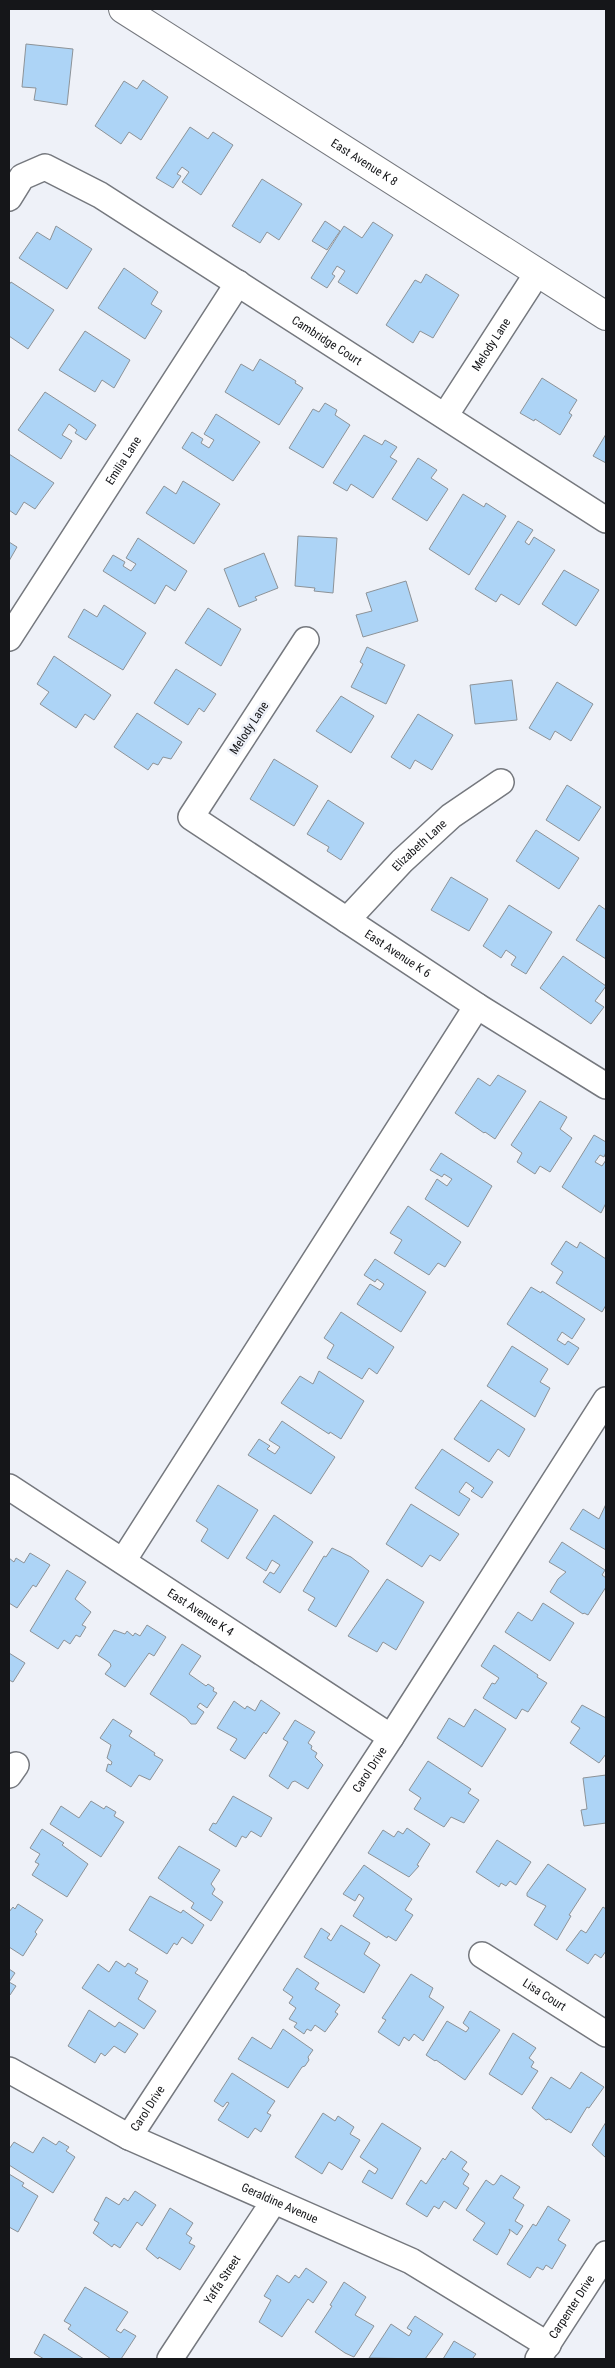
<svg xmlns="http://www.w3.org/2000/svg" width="615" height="2368" font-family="'Roboto Condensed',sans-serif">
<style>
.building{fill:#add4f6;stroke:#8d9398}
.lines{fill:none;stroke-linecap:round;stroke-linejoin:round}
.minor-casing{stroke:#75787e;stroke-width:28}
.tertiary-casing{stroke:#75787e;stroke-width:30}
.minor{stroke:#fff;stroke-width:25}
.tertiary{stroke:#fff;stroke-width:28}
.labels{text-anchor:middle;stroke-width:5;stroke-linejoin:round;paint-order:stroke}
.street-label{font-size:12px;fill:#151619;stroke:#eef1f8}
</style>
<rect width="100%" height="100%" fill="#eef1f8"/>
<g class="building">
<polygon points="26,44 73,49 67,105 34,100 36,88 22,87"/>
<polygon points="143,80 168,97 141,140 129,132 121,144 95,126 124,81 137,89"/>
<polygon points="190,127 208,139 213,132 233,145 201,195 182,182 189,172 182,167 177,174 181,176 173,188 156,178"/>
<polygon points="262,179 302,204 279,240 267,232 260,243 232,226"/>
<polygon points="325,221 340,231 327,250 312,241"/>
<polygon points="373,222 393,235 357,294 338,282 345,271 337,266 332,274 335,276 327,288 311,278 344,226 362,238"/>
<polygon points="56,226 92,249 67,289 19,258 37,232 50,240"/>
<polygon points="124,268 158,292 151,304 162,311 145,339 98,308"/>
<polygon points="426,274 459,295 433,338 420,331 413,343 386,325 415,280 421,283"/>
<polygon points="11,282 54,310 28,349 9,336 9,285"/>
<polygon points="85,331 130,360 114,388 102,380 95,392 59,370"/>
<polygon points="260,359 296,381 295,383 303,388 279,425 225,392 241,364 253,371"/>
<polygon points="542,378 577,400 569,413 572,415 560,435 535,419 534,421 520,413"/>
<polygon points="45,392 96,425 86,440 75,433 77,430 69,424 62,435 72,441 61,459 18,430"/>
<polygon points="325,403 337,410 335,415 350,425 323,468 289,448 313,409 319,412"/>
<polygon points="216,414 260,442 233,481 182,448 192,432 203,439 201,443 209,448 214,440 204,434"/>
<polygon points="606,434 606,463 593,456"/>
<polygon points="364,435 382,445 385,440 397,447 390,457 397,461 373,498 351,484 347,491 333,483"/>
<polygon points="9,454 54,483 35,509 24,502 16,515 9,510"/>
<polygon points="418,458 437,470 431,478 448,489 427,521 392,499"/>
<polygon points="183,481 220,504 194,544 146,513 164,486 176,494"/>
<polygon points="463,494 484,507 486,503 506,516 469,575 429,549"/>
<polygon points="518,521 533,530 525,542 529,545 534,537 555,550 519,605 501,594 496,602 475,589"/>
<polygon points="298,536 337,538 333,593 314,591 315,588 295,586"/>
<polygon points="138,538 187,571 175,591 166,585 155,604 103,571 113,555 125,562 123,566 131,571 136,564 126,558"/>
<polygon points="9,542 17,547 9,561"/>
<polygon points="264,553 278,588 255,597 257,600 239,607 224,569"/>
<polygon points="564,570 599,590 576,626 542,604"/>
<polygon points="406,581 418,621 363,637 356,615 372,611 366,593"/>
<polygon points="104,605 146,633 123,670 68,637 84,609 97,617"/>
<polygon points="208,608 241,629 221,666 185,643"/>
<polygon points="367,647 405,665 386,704 351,687 363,664 360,662"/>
<polygon points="54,656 111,695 94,720 85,714 76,728 40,704 49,692 37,684"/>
<polygon points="176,669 216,694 204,712 199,708 188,725 154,703"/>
<polygon points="512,680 517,720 475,724 470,685"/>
<polygon points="557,682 593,704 571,741 555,731 550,740 529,728"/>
<polygon points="341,696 374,716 351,753 316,731"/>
<polygon points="137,713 182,742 171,759 163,757 158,765 153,763 148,770 114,747"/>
<polygon points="418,714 453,735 432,770 415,760 410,769 391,757"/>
<polygon points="274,759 318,786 294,826 250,799"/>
<polygon points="567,785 601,807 579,841 546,820"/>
<polygon points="328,800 364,823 341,860 327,851 329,847 307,834"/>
<polygon points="536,830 579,858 559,889 516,861"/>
<polygon points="451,877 488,899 469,931 431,910"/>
<polygon points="509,905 552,932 526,974 511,965 516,957 506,950 501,958 483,946"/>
<polygon points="599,905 606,910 606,959 576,940"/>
<polygon points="563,956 606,986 595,1001 604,1007 591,1024 540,988"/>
<polygon points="498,1075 526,1091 495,1139 485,1132 484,1133 455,1113 478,1078 490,1086"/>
<polygon points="540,1101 567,1117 560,1129 572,1138 550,1172 540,1166 535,1174 517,1162 522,1153 511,1145"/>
<polygon points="594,1135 606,1142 606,1152 604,1157 600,1155 595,1162 602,1166 606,1160 606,1203 601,1213 562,1187"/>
<polygon points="441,1153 492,1186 468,1227 425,1199 437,1179 447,1186 452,1179 444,1174 442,1177 430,1170"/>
<polygon points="408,1206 461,1242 445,1267 438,1263 429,1275 394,1253 402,1240 390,1233"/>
<polygon points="566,1241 577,1248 580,1242 606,1259 606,1305 602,1312 556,1283 563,1272 551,1264"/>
<polygon points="375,1259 426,1292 401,1332 357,1304 370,1284 380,1290 384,1284 377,1279 375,1282 364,1275"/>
<polygon points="531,1287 541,1293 542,1291 585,1319 572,1339 562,1332 557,1340 565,1345 568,1341 579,1348 568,1365 507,1324"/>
<polygon points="341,1312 394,1347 377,1374 369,1368 362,1379 327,1358 334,1345 324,1338"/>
<polygon points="512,1346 548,1369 540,1382 550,1388 535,1417 487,1386"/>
<polygon points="319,1371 364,1401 341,1439 330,1432 329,1434 281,1403 300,1376 313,1384"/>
<polygon points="481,1400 525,1429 509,1457 498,1449 489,1462 454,1439"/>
<polygon points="282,1421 335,1457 311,1494 248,1455 259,1439 270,1446 267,1449 275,1454 280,1447 269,1440"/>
<polygon points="442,1449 493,1482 482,1498 471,1491 474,1488 466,1482 459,1492 470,1499 459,1516 415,1488"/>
<polygon points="218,1485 258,1510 228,1559 201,1541 208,1529 196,1521"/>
<polygon points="411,1504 459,1534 440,1561 430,1555 422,1567 386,1544"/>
<polygon points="606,1504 606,1550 570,1529 583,1509 599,1519"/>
<polygon points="274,1515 313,1542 280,1593 263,1582 270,1572 274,1574 280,1565 272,1560 266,1571 246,1558"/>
<polygon points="562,1542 605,1570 602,1575 606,1578 606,1587 588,1615 584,1613 583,1614 550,1592 558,1579 566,1572 549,1562"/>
<polygon points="332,1548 351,1557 369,1571 336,1627 308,1610 315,1598 303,1591 324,1556 326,1557"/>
<polygon points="30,1553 50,1565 36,1587 33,1585 17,1608 9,1603 9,1558 14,1562 16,1558 24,1563"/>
<polygon points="67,1570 86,1582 75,1599 91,1612 82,1625 86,1627 80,1637 76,1635 70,1644 64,1640 58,1649 30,1631"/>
<polygon points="387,1579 424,1602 396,1650 383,1642 377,1652 348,1636"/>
<polygon points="543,1603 574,1623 550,1661 505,1632 518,1612 532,1621"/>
<polygon points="147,1625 166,1637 154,1656 149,1653 125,1687 105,1674 111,1666 110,1663 98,1655 114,1630 125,1634 127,1631 133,1636 135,1633 140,1636"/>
<polygon points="182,1644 201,1656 189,1674 206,1686 208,1684 214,1688 213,1691 217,1693 207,1708 200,1703 197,1707 204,1712 196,1724 191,1724 186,1718 150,1694"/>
<polygon points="494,1645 538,1675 537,1677 547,1683 528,1712 522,1709 516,1719 483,1698 492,1683 495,1684 499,1678 481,1666"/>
<polygon points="9,1653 25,1663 13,1682 9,1680"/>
<polygon points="261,1700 280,1713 266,1734 264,1732 245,1759 230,1750 237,1739 217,1728 234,1701 245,1709 247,1706 255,1711"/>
<polygon points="582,1705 606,1718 606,1754 599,1763 570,1743 580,1728 571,1722"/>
<polygon points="475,1709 506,1729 482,1767 437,1738 449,1718 464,1727"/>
<polygon points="113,1719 132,1731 129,1736 155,1753 154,1755 163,1760 150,1780 139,1775 131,1787 106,1771 108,1764 111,1765 112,1762 107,1758 111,1745 100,1738"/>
<polygon points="295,1720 315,1732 308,1743 312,1746 311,1749 317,1753 315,1757 323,1765 308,1789 295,1781 292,1782 288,1789 269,1776 288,1742 283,1739"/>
<polygon points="428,1761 471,1789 468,1793 479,1800 464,1823 451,1817 444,1827 414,1809 421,1798 409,1790"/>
<polygon points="606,1775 606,1823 584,1826 581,1810 587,1809 583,1778"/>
<polygon points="233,1796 272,1818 261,1837 251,1831 246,1838 242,1836 236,1847 209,1830 213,1823 216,1824"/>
<polygon points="91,1801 104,1809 106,1806 116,1812 114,1816 124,1822 101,1857 50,1824 61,1806 79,1818"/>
<polygon points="407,1828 430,1844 417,1865 419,1866 409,1877 368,1853 383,1830 394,1837 398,1831 403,1834"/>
<polygon points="42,1829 64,1843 62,1845 88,1864 67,1897 32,1875 39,1864 35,1862 40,1854 30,1848"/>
<polygon points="497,1840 531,1862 516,1885 510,1881 506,1886 501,1883 499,1887 476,1872"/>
<polygon points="179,1846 220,1870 211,1884 215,1889 212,1894 223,1902 211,1921 191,1908 194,1903 158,1878"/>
<polygon points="548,1864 586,1889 569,1915 571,1916 557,1940 534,1925 546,1906 527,1896 527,1893"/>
<polygon points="364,1865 412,1899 405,1910 413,1915 396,1941 388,1936 387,1938 353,1916 364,1898 359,1894 355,1901 343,1894"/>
<polygon points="150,1896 181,1913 183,1910 204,1925 192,1944 182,1937 177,1945 174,1943 167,1954 129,1930"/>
<polygon points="18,1904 43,1920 35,1932 37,1934 23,1956 9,1947 9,1912 13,1907 15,1909"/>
<polygon points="603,1907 606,1909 606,1951 601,1958 595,1954 588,1964 566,1950 581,1930 586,1933"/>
<polygon points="341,1925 370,1943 364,1954 380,1965 364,1993 304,1957 321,1928 330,1934 327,1938 331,1941"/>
<polygon points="116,1961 125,1967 128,1963 138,1969 135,1973 148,1981 138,1999 156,2011 144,2029 82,1988 98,1964 109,1972"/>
<polygon points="297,1968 319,1983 315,1989 340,2005 335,2012 338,2014 325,2032 315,2025 311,2031 307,2029 304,2034 294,2027 297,2023 289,2019 296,2008 289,2003 293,1997 283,1990"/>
<polygon points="9,1969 15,1973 9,1982 16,1986 10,1995 9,1994"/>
<polygon points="411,1974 433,1988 429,1997 444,2007 423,2041 414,2034 409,2041 404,2037 399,2046 378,2032 386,2020 382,2018"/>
<polygon points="89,2010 115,2027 119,2022 138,2034 125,2053 114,2046 105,2056 101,2053 95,2063 68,2046"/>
<polygon points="470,2011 500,2030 465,2080 436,2060 435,2061 426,2055 447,2021 466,2032 469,2028 463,2023"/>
<polygon points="283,2029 313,2050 308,2057 309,2060 305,2066 302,2067 288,2088 238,2059 252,2037 271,2049"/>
<polygon points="513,2033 536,2048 529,2058 534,2062 531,2067 538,2071 522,2095 489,2074"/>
<polygon points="581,2072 604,2087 589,2108 587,2107 571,2133 549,2119 546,2120 532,2108 551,2077 570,2089"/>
<polygon points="232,2073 275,2101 267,2113 271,2115 261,2132 255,2128 248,2138 218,2120 229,2103 227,2102 223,2107 214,2101"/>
<polygon points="323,2113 335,2121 338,2116 354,2127 350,2134 360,2140 342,2170 329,2162 322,2174 295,2157"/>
<polygon points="606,2122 606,2158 592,2145"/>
<polygon points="382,2123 421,2148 392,2199 362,2182 369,2170 375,2174 378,2169 360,2157"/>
<polygon points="43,2137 56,2145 59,2141 69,2147 66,2151 75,2157 53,2193 9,2165 9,2149 14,2142 33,2153"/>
<polygon points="451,2151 467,2162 462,2169 469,2174 463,2184 469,2188 456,2209 444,2201 439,2209 434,2206 427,2217 406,2204 421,2180 426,2184 443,2158 445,2160"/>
<polygon points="9,2174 24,2183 22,2186 38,2196 18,2232 9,2227"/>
<polygon points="501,2175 520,2187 513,2198 524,2205 515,2221 523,2226 517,2235 509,2229 510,2232 497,2255 473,2240 485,2223 466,2210 486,2180 493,2185 495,2184"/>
<polygon points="135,2191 156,2205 142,2226 137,2222 120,2248 114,2244 112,2247 93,2233 99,2223 94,2220 106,2197 119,2205 124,2198 128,2201"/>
<polygon points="548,2206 570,2220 558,2240 566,2245 552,2269 546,2265 543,2270 537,2267 530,2278 507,2264 533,2224 536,2226"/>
<polygon points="170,2208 193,2223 186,2234 192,2238 189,2243 195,2246 180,2270 159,2257 158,2259 146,2249"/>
<polygon points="306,2268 327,2282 313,2303 308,2299 282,2337 259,2322 271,2300 264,2296 277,2275 289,2283 295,2275 299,2278"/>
<polygon points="344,2282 366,2297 355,2315 374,2326 354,2357 345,2353 315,2332 332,2306 330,2305"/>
<polygon points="85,2287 128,2312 116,2330 121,2333 124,2329 136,2336 121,2359 111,2359 68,2329 71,2325 64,2321"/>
<polygon points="415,2316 443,2334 425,2359 369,2358 391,2324 409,2336 412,2331 407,2328"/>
<polygon points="44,2334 84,2359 44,2359 34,2353"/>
<polygon points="454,2341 476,2354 473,2358 475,2359 443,2359"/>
</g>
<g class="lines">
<g class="minor-casing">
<g id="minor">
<path id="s1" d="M9 198 22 177 45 167 100 195 606 520"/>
<path id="s2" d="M445 416 538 272"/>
<path id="s3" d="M9 638 238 283"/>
<path id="s4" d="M306 640 191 817 477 1006 606 1086"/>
<path id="s5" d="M347 920 402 861 451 816 501 782"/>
<path id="s6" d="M9 1487 391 1737"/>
<polyline points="123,1561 477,1006"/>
<polyline points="9,1775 16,1765"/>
<path id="s7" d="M482 1955 606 2034"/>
<path id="s8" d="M9 2070 129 2137 411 2261 548 2345"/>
<path id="s9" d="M129 2137 391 1737 606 1400"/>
<path id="s10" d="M170 2359 274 2201"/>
<path id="s11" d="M538 2359 606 2254"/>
</g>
</g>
<g class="tertiary-casing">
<g id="tertiary">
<path id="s12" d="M123 9 606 316"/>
</g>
</g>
<use href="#minor" class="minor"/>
<use href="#tertiary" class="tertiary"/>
</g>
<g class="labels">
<g class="street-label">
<text dy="4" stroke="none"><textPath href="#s12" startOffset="286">East Avenue K 8</textPath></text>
<text dy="4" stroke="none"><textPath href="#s1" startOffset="381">Cambridge Court</textPath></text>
<text dy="4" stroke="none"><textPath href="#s2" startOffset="85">Melody Lane</textPath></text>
<text dy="4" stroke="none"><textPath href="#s3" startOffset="211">Emilia Lane</textPath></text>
<text transform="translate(249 728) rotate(-57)" y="4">Melody Lane</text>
<text dy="4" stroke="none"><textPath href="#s5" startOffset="104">Elizabeth Lane</textPath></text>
<text dy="4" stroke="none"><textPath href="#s4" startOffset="459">East Avenue K 6</textPath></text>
<text dy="4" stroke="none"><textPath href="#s6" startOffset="229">East Avenue K 4</textPath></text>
<text dy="4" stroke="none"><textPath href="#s9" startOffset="439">Carol Drive</textPath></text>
<text dy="4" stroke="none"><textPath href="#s7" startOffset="74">Lisa Court</textPath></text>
<text dy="4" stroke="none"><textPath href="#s9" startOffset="34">Carol Drive</textPath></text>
<text dy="4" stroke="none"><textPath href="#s8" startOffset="302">Geraldine Avenue</textPath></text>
<text dy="4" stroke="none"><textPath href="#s10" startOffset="95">Yaffa Street</textPath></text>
<text dy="4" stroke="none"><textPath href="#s11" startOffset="62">Carpenter Drive</textPath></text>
</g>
</g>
<rect width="615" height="2368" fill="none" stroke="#151619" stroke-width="20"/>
</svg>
